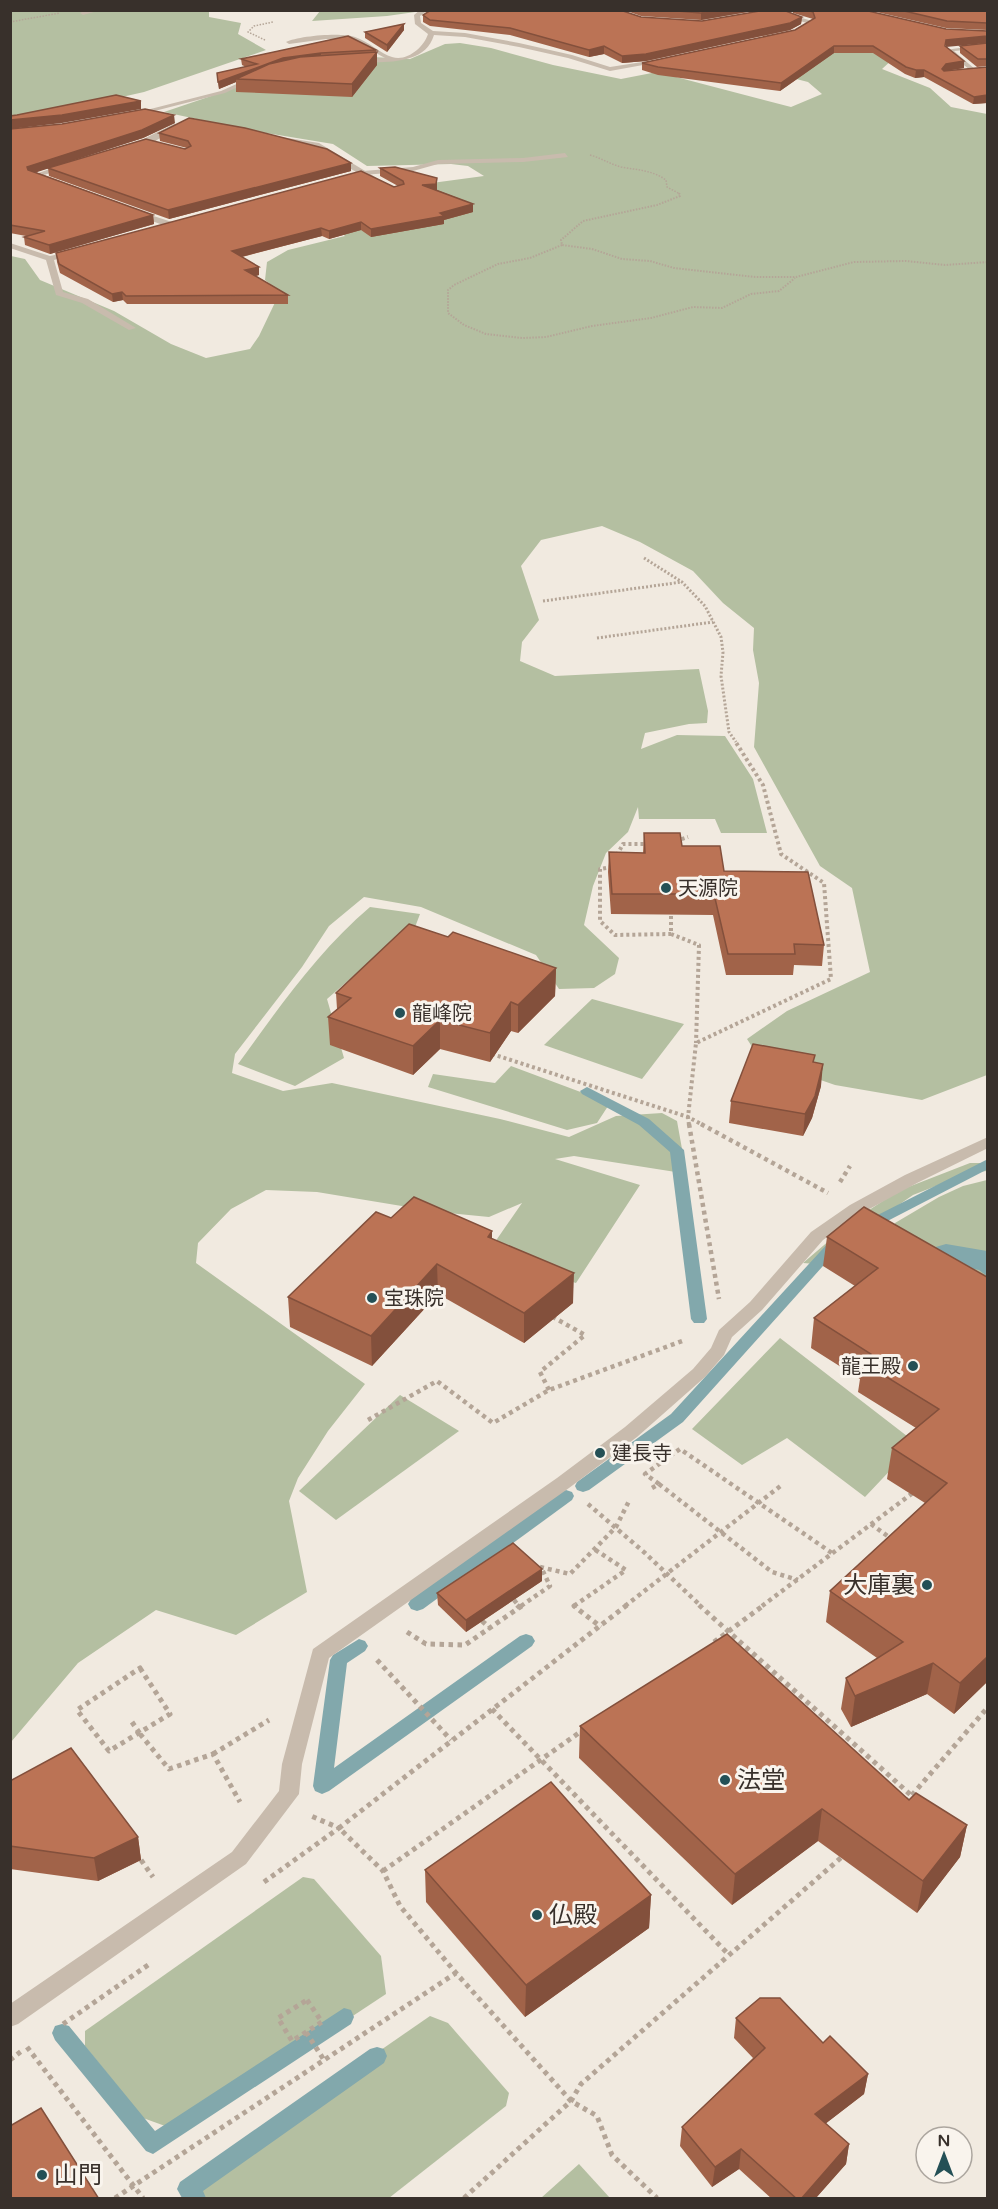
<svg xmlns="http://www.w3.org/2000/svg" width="998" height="2209" font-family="'Varela Round','Noto Sans JP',sans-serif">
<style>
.green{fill:#b4bfa1}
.water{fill:#82a8ac}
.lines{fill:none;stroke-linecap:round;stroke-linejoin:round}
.stream{fill:#82a8ac;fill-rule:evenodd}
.path-far5{stroke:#b4a597;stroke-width:1.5;stroke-dasharray:1.5 1.5;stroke-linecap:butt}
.path-far4{stroke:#b4a597;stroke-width:2;stroke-dasharray:1.5 1.5;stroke-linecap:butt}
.path-far3{stroke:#b4a597;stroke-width:3;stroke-dasharray:2 2;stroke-linecap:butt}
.path-far2{stroke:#b4a597;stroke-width:4;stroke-dasharray:3 3;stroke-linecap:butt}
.path-far1{stroke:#b4a597;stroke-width:4.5;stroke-dasharray:4 4;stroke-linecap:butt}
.path{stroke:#b4a597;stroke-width:5;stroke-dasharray:4.5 4.5;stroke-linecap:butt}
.service{fill:#c8bbad;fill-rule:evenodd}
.minor{fill:#c8bbad;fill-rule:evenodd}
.wall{fill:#a16349}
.shaded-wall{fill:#83503c}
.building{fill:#bb7355;stroke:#83503c;stroke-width:1.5}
.poi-dot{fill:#245056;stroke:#f9f4ed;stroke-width:2}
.labels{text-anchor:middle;stroke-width:6;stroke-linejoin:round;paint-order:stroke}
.poi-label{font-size:20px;fill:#38302b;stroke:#f9f4ed;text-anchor:start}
.near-poi-label{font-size:24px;fill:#38302b;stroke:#f9f4ed;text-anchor:start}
</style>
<rect width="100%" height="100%" fill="#f1eae0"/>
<g class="green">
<polygon points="169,10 209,11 209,17 241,23 238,34 266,50 144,92 11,122 10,11"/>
<polygon points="320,11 422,11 387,16 312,21"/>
<polygon points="882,38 894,58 882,69 930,88 951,107 987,114 987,1075 922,1100 835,1085 760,1059 747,1039 787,1011 870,972 852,888 820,866 754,747 759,683 753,650 754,628 723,603 693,571 640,542 602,526 541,540 521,566 539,620 522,642 520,661 555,676 699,669 708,711 707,723 689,724 645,733 641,749 677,735 725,736 753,779 767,833 721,833 715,819 639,819 638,807 628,832 606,853 593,886 584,925 619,958 615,974 594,988 559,989 536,955 421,907 364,897 329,926 302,967 235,1054 232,1073 283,1091 332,1083 500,1119 569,1137 616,1116 662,1113 677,1121 684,1160 682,1173 574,1156 555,1159 640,1185 576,1283 486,1255 522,1203 489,1217 438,1212 317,1192 266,1190 231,1209 198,1243 196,1263 365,1384 328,1431 298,1478 289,1501 307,1592 236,1635 156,1610 78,1663 11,1742 11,256 25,259 40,280 114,311 171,344 206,358 250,349 259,336 280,292 265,280 267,262 288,250 345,236 329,221 402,187 484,176 468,166 451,164 367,166 333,144 248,130 164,112 223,92 262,75 332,55 410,59 445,44 460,43 491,48 553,65 621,79 657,72 791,107 822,94 808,82 769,72"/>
<path d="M370 907 420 914 412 935 382 951 327 999 344 1058 295 1086 238 1064C278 1009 318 951 370 907Z"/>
<polygon points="592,999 684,1024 642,1079 544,1045"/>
<polygon points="511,1066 610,1103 597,1123 567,1130 428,1087 433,1074 495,1083"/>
<polygon points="970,1163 987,1163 987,1171 969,1173 913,1195 864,1229 825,1260 816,1264 803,1263 851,1222 898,1191"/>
<polygon points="987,1180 987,1302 888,1239 895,1223 939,1197 963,1186"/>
<polygon points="780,1338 916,1443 865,1497 787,1438 742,1465 692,1429"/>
<polygon points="400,1395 459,1431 336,1520 299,1491"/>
<polygon points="303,1877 314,1879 381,1956 386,1994 179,2131 143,2118 85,2046 85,2031"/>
<polygon points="430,2016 448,2023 509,2093 506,2106 389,2198 202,2198 196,2190 200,2175"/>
<polygon points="579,2164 610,2198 541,2198"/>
</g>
<polygon class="water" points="946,1244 987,1251 987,1276 979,1270 940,1262 929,1249"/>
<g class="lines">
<g class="stream">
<polygon points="587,1087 649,1119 684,1150 707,1319 704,1323 694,1323 691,1319 670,1152 639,1125 582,1094 580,1091"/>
<polygon points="988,1159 988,1169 872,1229 867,1231 860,1226 862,1223"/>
<polygon points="835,1239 842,1244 840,1247 683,1422 589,1490 583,1492 577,1490 575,1486 577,1482 671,1414 830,1241"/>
<polygon points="566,1490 572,1492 574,1496 572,1500 423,1609 417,1611 411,1609 408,1604 411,1599 560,1492"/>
<polygon points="526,1634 532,1636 535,1641 532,1646 329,1791 322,1794 315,1791 313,1786 330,1660 333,1655 359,1639 365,1641 368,1646 365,1651 347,1663 334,1768 520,1636"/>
<polygon points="344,2008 351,2010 354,2017 351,2024 153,2154 146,2151 55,2040 52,2033 55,2026 62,2024 69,2026 155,2131"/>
<polygon points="377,2047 384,2049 387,2056 384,2063 203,2191 206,2198 182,2198 177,2189 180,2182 370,2049"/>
</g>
<g class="path-far5">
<polyline points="10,22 60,13"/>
<polyline points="265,40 248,32 254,26 273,22"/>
<path d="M590 155C601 158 610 164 621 167 637 170 652 170 666 180L667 187 680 194"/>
</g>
<g class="path-far4">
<polyline points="679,193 680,196 657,205 583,221 561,240 562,245 592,249 622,259 650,261 674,268 755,277 796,277 854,262 906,261 945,265 988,262"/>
<polyline points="562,245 530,258 498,264 454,285 448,290 448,313 464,325 486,334 522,338 546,337 592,326 651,318 693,307 722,308 751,294 779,291 795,278"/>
</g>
<g class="path-far3">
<polyline points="644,558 682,582 705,606 721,637 723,652 721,676 729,732 736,742"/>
<polyline points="543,601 682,582"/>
<polyline points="597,638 713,622"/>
</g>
<g class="path-far2">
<polyline points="676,841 688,837"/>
<polyline points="617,855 623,844 648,844"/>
<polyline points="612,867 600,869 600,921 615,935 671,934"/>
<polyline points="671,910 671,934 699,945 696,1043"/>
<polyline points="492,1054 688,1117 703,1125"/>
<polyline points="689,1125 688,1117 696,1043 831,979 824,883 781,854 763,785 735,741"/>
</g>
<g class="path-far1">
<polyline points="689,1124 719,1299"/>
<polyline points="701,1124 828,1193"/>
<polyline points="840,1182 850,1166"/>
<polyline points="549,1390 540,1372 585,1335 551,1316"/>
<polyline points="368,1420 437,1381 493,1423 549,1390 685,1340"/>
<polyline points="659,1484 645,1474 680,1449 832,1553"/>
<polyline points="652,1488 659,1484 772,1572 798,1580"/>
<polyline points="588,1504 645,1553 701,1606"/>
<polyline points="871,1524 893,1540"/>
<polyline points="540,1567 570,1574 616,1527 629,1501"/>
<polyline points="514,1600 519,1606"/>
<polyline points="521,1606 550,1586 541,1567"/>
<polyline points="574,1606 626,1570 594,1549"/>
<polyline points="625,1606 783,1484"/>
<polyline points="762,1606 914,1492"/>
</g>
<g class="path">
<polyline points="517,1605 520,1608"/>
<polyline points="576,1605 574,1606 601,1627"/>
<polyline points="627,1605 339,1828 383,1871 400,1906 456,1973 571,2101 597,2116 612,2155 657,2198"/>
<polyline points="699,1605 912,1796"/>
<polyline points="482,1621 491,1629"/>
<polyline points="407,1632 426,1644 465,1645 523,1605"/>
<polyline points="714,1642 764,1605"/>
<polyline points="377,1660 451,1740"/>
<polygon points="140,1668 170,1714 109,1751 77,1710"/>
<polyline points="492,1709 729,1955"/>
<polyline points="132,1722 140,1734"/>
<polyline points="140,1734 169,1769 213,1754 240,1802"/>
<polyline points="213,1754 269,1720"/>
<polyline points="906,1802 988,1707"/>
<polyline points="141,1860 153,1877"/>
<polyline points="383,1871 583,1730"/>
<polyline points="264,1882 339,1828 311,1816"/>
<polygon points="307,2000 322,2022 292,2041 278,2018"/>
<polyline points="63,2024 151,1963"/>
<polyline points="306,2032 324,2060"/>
<polyline points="27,2047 143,2198"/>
<polyline points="10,2060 24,2049"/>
<polyline points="115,2198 456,1973"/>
<polyline points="464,2198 571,2101 581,2084 843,1856"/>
</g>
<g class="service">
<polygon points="86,10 101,10 83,15 80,13"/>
<polygon points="782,12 812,21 812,25 795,32 795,30 807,23 780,15"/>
<polygon points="565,153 568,157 523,162 438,164 413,171 363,175 359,173 363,171 413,167 438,160 523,158"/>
<polygon points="988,1137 988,1148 917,1183 862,1213 823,1240 762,1310 732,1337 724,1355 705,1377 637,1437 569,1488 329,1658 302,1764 299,1794 246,1864 18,2024 10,2027 10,2004 232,1852 279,1791 282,1764 313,1649 557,1478 625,1427 693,1369 711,1348 719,1330 750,1302 811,1232 850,1205 905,1175"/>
</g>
<g class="minor">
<path d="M420 10H428L420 16 421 23 433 31 465 33 519 43 572 55 610 67 662 59 665 61 610 71 568 58 519 47 465 37 434 35C425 66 383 62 357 62L355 59 385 58 352 40 326 39 289 44 286 42C298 36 341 32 355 37 368 41 381 54 392 57 407 62 424 47 428 34L415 24 414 15Z"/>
<polygon points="778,10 796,10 767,16 764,14"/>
<polygon points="988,44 988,48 954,51 976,70 974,73 945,50"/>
<polygon points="252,77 257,78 225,93 131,117 127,115 221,91"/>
<polygon points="174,124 181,126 150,144 133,148 129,146"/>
<polygon points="275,136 319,143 380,180 373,182 314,147 272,140"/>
<polygon points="64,164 71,166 41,176 51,179 51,183 30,176"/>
<polygon points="135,210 172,222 173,224 166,226 132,214 132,210"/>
<polygon points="10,243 50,256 77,250 77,254 54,260 63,292 88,299 136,328 129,330 82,303 56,295 46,260 10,248"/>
</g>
</g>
<g class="wall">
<polygon points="624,10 759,10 701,20 641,16"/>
<polygon points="793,10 864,10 947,47 964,61 964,68 945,71 987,67 987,103 973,104 924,77 915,78 905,74 873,53 834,53 780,91 658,75 642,70 642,63 795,30 813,19 793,13"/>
<polygon points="868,10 987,10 987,30 946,28"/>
<polygon points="423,15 641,17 702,21 802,17 801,24 790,30 646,61 622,63 604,54 589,57 510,35 430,26 423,22"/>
<polygon points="404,24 404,30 387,52 365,38 365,32"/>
<polygon points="348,36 376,50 377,65 352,97 236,92 236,82 219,89 217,73 246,67 242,65 241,59"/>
<polygon points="987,43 987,66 977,67 960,53 960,46"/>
<polygon points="175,123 143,138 61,164 187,148 160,141 159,133 351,171 169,219 49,176 48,168 36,172 153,215 154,224 50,254 25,245 24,237 26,236 10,233 10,129"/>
<polygon points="380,168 437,186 437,190 473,204 473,212 444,220 444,224 371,237 361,230 329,239 322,236 242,257 259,267 259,275 256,276 288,295 288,304 127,304 123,300 113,302 60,273 57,262 56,253 398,186 380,176"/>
<polygon points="644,833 682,846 724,871 824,945 822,966 794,965 793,975 726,975 713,915 611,914 608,872 609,852 643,853"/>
<polygon points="448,937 556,968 555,996 518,1033 511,1031 490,1062 440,1049 413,1075 330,1045 328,1017 337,1009 336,993"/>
<polygon points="815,1062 821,1086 812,1118 803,1136 729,1123 731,1101"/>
<polygon points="391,1218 492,1239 573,1303 524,1343 438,1294 372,1366 290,1327 288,1297"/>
<polygon points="827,1237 987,1277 987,1682 954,1714 927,1694 851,1727 841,1709 846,1678 877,1658 826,1622 830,1591 925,1503 887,1479 892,1448 916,1428 858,1392 860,1379 811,1348 814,1318 855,1286 823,1266"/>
<polygon points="542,1581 466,1632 438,1605 437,1593"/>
<polygon points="580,1726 909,1800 967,1825 960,1857 917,1913 818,1841 732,1905 579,1758"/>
<polygon points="10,1781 138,1837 141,1860 98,1881 10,1869"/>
<polygon points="425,1870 651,1895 649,1928 525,2017 426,1902"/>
<polygon points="736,2018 823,2043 868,2074 864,2094 825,2124 849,2144 846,2164 815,2199 772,2199 739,2169 712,2187 680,2146 682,2127 753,2058 734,2038"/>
</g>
<g class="shaded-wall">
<polygon points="716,10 759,10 701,20 701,13"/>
<polygon points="802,17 801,24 790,30 646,61 622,63 622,56"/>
<polygon points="404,24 404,30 387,52 387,45"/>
<polygon points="987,36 987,43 946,47 945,53 946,40"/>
<polygon points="604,46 604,54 589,57 589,50"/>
<polygon points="834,46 834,53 780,91 781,83"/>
<polygon points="377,52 377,65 352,97 352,84"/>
<polygon points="321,53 321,59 236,79 236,82 219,89 218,82 283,58"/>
<polygon points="964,61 964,68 945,71 941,76 942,69 946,64"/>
<polygon points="916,70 924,70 924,77 915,78"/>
<polygon points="987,95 987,103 973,104 974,97"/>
<polygon points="141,101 141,109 62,123 10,129 10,120"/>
<polygon points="174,115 175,123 143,138 28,175 27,167"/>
<polygon points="351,163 351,171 169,219 168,210"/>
<polygon points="437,178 437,191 422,185"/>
<polygon points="473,204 473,212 444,220 444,224 371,237 371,229"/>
<polygon points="153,215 154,224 50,254 49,245"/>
<polygon points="361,222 361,230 329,239 329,231"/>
<polygon points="321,228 322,236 233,259 232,251"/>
<polygon points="259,267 259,275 246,278 245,270"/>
<polygon points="122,292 123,300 113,302 112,294"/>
<polygon points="556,968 555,996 518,1033 518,1005"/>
<polygon points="511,1002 511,1031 490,1062 490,1033"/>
<polygon points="440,1020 440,1049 413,1075 413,1046"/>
<polygon points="823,1064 821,1086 812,1118 803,1136 805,1114"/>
<polygon points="492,1231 492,1261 488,1237"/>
<polygon points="437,1264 438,1294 372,1366 371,1336"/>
<polygon points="574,1273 573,1303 524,1343 524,1313"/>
<polygon points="542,1569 542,1581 466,1632 466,1620"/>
<polygon points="987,1657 987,1682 954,1714 960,1683"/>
<polygon points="933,1663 927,1694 851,1727 855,1696"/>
<polygon points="822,1809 818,1841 732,1905 735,1874"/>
<polygon points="967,1825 960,1857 917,1913 923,1881"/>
<polygon points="138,1837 141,1860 98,1881 94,1858"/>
<polygon points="651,1895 649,1928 525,2017 526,1985"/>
<polygon points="868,2074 864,2094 812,2134 815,2114"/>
<polygon points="849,2144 846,2164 815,2199 801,2199"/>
<polygon points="741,2149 739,2169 712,2187 715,2167"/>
</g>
<g class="building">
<polygon points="431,10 620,10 641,17 702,21 766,10 783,10 802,17 790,23 646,54 622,56 604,46 589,50 510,28 430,20 423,15"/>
<polygon points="665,10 716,10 701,13"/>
<polygon points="808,10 864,10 946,29 987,31 987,36 946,40 945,46 964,61 946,64 942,69 944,71 987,67 987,95 974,97 924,70 916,70 906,67 873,46 834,46 781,83 658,67 642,63 795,30 815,18 813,12"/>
<polygon points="900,10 987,10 987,23 947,21"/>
<polygon points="404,24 387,45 365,32"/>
<polygon points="348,36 376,50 321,53 283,58 218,82 217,73 257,64 241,59"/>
<polygon points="987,43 987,59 978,59 960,46"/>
<polygon points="377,52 352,84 236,79 269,64 300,57"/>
<polygon points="116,95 141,101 62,115 10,120 10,116 17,115"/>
<polygon points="145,109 174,115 142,130 27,167 28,170 153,215 49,245 24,237 45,231 10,225 10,129 62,124"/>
<polygon points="189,118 245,128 327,149 351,163 168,210 48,168 146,139 185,149 191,146 188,141 159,133"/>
<polygon points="395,167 437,178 436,184 422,185 473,204 440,213 444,216 371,229 361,222 329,231 321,228 232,251 259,267 245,270 288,295 126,296 122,292 112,294 59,264 56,253 361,171 394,187 404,184 403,181 380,168"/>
<polygon points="644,833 680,833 682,846 720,846 724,871 808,872 824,945 794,944 795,954 728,954 714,894 612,894 609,852 645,853"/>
<polygon points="409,924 448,937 453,932 556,968 518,1005 511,1002 490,1033 440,1020 413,1046 328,1017 351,998 336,993"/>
<polygon points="753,1044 815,1055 813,1062 823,1064 815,1096 805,1114 731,1101"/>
<polygon points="414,1197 492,1231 488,1237 574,1273 524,1313 437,1264 371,1336 288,1297 376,1212 391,1218"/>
<polygon points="864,1207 987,1277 987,1657 960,1683 933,1663 855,1696 846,1678 903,1642 830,1591 947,1483 892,1448 939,1409 862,1362 871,1354 814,1318 878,1268 827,1237"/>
<polygon points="513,1543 542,1569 466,1620 437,1593"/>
<polygon points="727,1634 909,1800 916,1793 967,1825 923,1881 822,1809 735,1874 580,1726"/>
<polygon points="71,1748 138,1837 94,1858 10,1846 10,1781"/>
<polygon points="551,1782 651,1895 526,1985 425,1870"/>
<polygon points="760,1998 780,1998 823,2043 830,2036 868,2074 815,2114 849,2144 801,2199 797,2199 741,2149 715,2167 682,2127 765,2048 736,2018"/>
<polygon points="41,2108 99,2199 10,2199 10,2126"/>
</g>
<g class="poi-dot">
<circle cx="666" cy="888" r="6"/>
<circle cx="400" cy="1013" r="6"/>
<circle cx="372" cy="1298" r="6"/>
<circle cx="913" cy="1366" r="6"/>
<circle cx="600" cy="1453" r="6"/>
<circle cx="927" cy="1585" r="6"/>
<circle cx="725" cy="1780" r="6"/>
<circle cx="537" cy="1915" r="6"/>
<circle cx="42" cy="2175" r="6"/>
</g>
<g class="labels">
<g class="poi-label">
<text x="678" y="895">天源院</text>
<text x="412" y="1020">龍峰院</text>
<text x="384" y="1305">宝珠院</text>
<text x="901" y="1373" text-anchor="end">龍王殿</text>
<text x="612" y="1460">建長寺</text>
</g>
<g class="near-poi-label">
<text x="915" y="1593" text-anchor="end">大庫裏</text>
<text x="737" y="1788">法堂</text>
<text x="549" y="1923">仏殿</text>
<text x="54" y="2183">山門</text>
</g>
</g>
<rect width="998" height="2209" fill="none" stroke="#38302b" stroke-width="24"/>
<g transform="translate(944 2155)"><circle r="28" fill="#f9f4ed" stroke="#aca69f" stroke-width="1.5"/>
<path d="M0-4.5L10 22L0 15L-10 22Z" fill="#245056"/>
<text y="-9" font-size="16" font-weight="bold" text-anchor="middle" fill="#38302b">N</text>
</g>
</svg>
